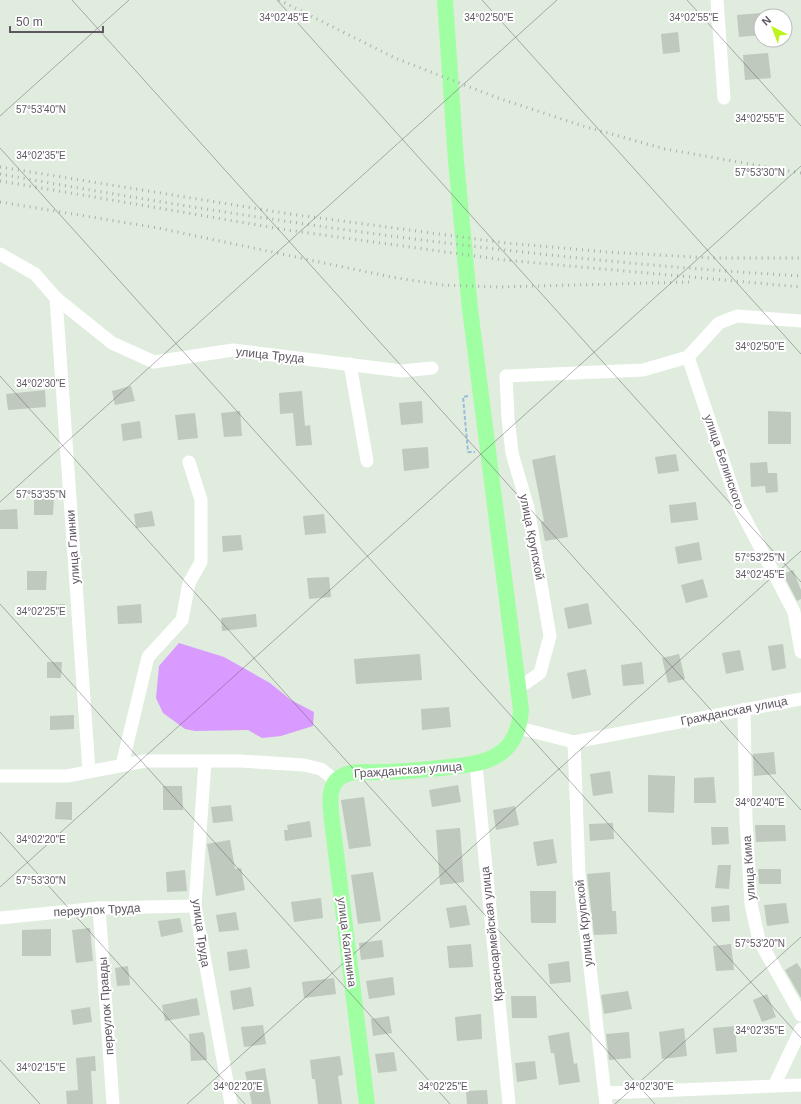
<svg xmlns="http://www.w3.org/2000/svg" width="801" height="1104" font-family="Arial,sans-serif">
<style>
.water{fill:#d99bff}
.building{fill:#bfc9bd}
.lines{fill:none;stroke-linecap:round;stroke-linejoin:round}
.path{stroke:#9abdd9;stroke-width:2;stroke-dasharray:4 2;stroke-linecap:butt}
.minor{stroke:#fff;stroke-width:13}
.major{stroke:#a0ffa2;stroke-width:16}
.rail{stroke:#aeadaf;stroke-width:3;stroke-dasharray:1 5;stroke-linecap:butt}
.ticks{fill:none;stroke:#5e5761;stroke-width:1;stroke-opacity:0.45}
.labels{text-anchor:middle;stroke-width:4;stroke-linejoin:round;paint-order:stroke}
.street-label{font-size:12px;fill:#5e5761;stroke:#fff}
.ticks-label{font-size:10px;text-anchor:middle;fill:#5e5761;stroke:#fff;stroke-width:4;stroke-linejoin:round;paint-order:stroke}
</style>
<rect width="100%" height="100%" fill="#dfecde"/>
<polygon class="water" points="179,643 224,657 270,683 291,700 314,712 313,726 281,736 262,738 248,730 195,731 185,729 163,713 156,698 159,666"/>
<g class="building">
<polygon points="761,13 761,35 739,37 737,15"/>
<polygon points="678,32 680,52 663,54 661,34"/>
<polygon points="768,53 771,78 745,80 743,55"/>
<polygon points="131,386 135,401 115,405 112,391"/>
<polygon points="45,390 46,407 8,410 6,394"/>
<polygon points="302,391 305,426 310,425 312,445 296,446 293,413 280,414 279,393"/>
<polygon points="422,401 423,423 401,425 399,403"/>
<polygon points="240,411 242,436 224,437 221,413"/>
<polygon points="768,411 791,412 791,444 768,444"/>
<polygon points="195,413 198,438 178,440 175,415"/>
<polygon points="140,421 142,438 123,441 121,424"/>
<polygon points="428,447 429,468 404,471 402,449"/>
<polygon points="676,454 679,471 658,474 655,457"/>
<polygon points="555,455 568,537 545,541 541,522 544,521 532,460"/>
<polygon points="767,462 768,473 777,473 778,492 766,493 765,486 751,487 750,463"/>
<polygon points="34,496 54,496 53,515 34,515"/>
<polygon points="696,502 698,520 671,523 669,505"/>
<polygon points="17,509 18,529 0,529 0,510"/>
<polygon points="152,511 155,526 136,528 134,514"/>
<polygon points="324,514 326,533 305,535 303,516"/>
<polygon points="241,535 243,550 223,552 222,536"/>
<polygon points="699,542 702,560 678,564 675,547"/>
<polygon points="793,570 801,590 801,599 797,601 783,574"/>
<polygon points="27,571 47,571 46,590 27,590"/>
<polygon points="329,577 331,597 309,599 307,578"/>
<polygon points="703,579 708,597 686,603 681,585"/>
<polygon points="588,603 592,624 568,629 564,608"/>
<polygon points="65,604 66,615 48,616 47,605"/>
<polygon points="141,604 142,623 118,624 117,606"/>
<polygon points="256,614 257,627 222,631 221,618"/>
<polygon points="783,644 786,668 772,671 768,646"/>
<polygon points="740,650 744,670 726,674 722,653"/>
<polygon points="420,654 422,680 356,684 354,659"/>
<polygon points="679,654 685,679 668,683 662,658"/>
<polygon points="47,662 62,662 61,678 47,678"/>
<polygon points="642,662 644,684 623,686 621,665"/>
<polygon points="586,669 591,695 572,699 567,673"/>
<polygon points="449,707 451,727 422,730 421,709"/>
<polygon points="74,715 74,729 50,730 50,716"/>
<polygon points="774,752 776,774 754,776 753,754"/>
<polygon points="610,771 613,793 593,796 590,774"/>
<polygon points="648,775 675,776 674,813 648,812"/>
<polygon points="714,777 716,803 694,803 694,778"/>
<polygon points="458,785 461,802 432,807 429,790"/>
<polygon points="163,786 182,786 183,810 163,810"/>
<polygon points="364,797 371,846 349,849 341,800"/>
<polygon points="56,802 72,802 72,820 55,819"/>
<polygon points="231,805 233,821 213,823 211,807"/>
<polygon points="515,806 519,825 496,830 493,810"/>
<polygon points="310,821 312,837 285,841 284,830 288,830 287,825"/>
<polygon points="613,823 614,839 590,841 589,824"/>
<polygon points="755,825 785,825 786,841 756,842"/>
<polygon points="711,827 728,827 729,844 712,845"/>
<polygon points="460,828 464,882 440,885 436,830"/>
<polygon points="553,839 557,863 537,866 533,842"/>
<polygon points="230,840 235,869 241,868 245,890 216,896 207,844"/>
<polygon points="718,865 731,865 729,889 715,888"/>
<polygon points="758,869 781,869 781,884 759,884"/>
<polygon points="185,870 187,891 167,892 166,872"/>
<polygon points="373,872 381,921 358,924 351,875"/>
<polygon points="610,872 612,911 616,911 617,934 594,935 587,874"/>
<polygon points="530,891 556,891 556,923 531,923"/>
<polygon points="321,898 323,918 294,922 291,902"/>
<polygon points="786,903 789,923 767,926 764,905"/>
<polygon points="466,905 470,925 450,928 446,908"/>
<polygon points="729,905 730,921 712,922 711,907"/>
<polygon points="236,912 239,930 219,932 216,915"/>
<polygon points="180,918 183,932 161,937 158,921"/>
<polygon points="90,928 93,961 76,963 72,930"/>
<polygon points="51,929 51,956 22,956 22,930"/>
<polygon points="382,940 384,957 361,960 359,943"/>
<polygon points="471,944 473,967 449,968 447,946"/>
<polygon points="731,944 734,970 716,971 713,946"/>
<polygon points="247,949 250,968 229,971 227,952"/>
<polygon points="569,961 571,982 550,984 548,964"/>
<polygon points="797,963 801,969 801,998 785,970"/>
<polygon points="128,966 130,985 117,986 115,968"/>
<polygon points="393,977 395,995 369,999 366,981"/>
<polygon points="334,978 336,994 304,998 302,982"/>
<polygon points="251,987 254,1006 233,1010 230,991"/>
<polygon points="628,991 632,1009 604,1014 601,995"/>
<polygon points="767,994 776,1017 762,1022 753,1000"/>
<polygon points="511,996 536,996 537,1018 512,1018"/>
<polygon points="197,998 200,1015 165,1021 162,1005"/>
<polygon points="90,1007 92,1022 73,1025 71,1010"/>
<polygon points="481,1014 482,1039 457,1041 455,1017"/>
<polygon points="389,1016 392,1033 373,1036 371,1019"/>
<polygon points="263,1025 266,1044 244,1047 241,1027"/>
<polygon points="735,1026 737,1052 716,1054 713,1028"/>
<polygon points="684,1028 687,1056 662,1059 659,1032"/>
<polygon points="203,1032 205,1037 207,1060 191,1061 189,1034"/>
<polygon points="569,1032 574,1064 577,1063 580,1082 559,1085 554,1053 551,1053 548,1036"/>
<polygon points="629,1032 631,1058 609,1060 606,1034"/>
<polygon points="394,1052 397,1071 378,1073 375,1054"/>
<polygon points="95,1056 96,1071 91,1071 93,1104 67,1104 66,1091 78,1090 76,1058"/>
<polygon points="340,1056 343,1075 338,1076 342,1104 318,1104 315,1079 312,1079 310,1060"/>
<polygon points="535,1061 537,1079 517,1082 515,1063"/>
<polygon points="265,1068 271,1104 252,1104 245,1072"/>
<polygon points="487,1090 488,1104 467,1104 466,1091"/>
</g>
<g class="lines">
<polyline class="path" points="468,396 463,397 468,452 475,452"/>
<g class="minor">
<polyline points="717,0 724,98"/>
<polyline points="0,254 35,274 56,298 112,343 154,362 233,350 402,371 432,368"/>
<polyline points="56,298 89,771"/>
<polyline points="688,357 738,505 794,612 801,652"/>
<polyline points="688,357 719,323 737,316 801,321"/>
<polyline points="350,364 367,461"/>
<polyline points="520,687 540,673 550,636 528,508 512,453 508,418 506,376 643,370 688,357"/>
<polyline points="744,709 746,820 751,904 759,940 801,1015"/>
<polyline points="519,728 574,742 801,699"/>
<polyline points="574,742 579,874 606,1104"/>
<polyline points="205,761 195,906 231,1104"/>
<polyline points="122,765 148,657 182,620 189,583 201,562 201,500 189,462"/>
<polyline points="476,765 509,1104"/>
<polyline points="0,776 67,776 145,761 240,761 304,765 321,769 336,781"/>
<polyline points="99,908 113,1104"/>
<polyline points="0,918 99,908 195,906"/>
<polyline points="774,1086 801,1029"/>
<polyline points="605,1093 801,1085"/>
</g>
<path class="major" d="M367 1104 332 821C331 808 327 791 337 780 348 769 367 773 381 772 401 772 420 770 439 768 481 764 517 762 521 710L470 309 456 161 445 0"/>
<g class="rail">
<polyline points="279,0 395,58 498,98 583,126 665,149 801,173"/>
<polyline points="0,167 290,214 506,243 607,252 710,258 801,258"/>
<path d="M0 174C265 222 532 260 801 276"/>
<polyline points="0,181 287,230 504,260 801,287"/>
<polyline points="0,202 158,228 391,277 443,285 498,287 689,282"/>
</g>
</g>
<path class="ticks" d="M72 0 801 810M277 0 801 582M482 0 801 354M687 0 801 126M0 116 129 0M0 148 801 1038M0 376 655 1104M0 502 557 0M0 604 450 1104M0 832 245 1104M0 887 801 166M0 1060 40 1104M187 1104 801 551M615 1104 801 937"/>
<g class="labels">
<g class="street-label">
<text transform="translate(270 355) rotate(6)" y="4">улица Труда</text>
<text transform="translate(724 462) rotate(71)" y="4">улица Белинского</text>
<text transform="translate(532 537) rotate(79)" y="4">улица Крупской</text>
<text transform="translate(73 547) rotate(-94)" y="4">улица Глинки</text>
<text transform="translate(734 711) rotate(-11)" y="4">Гражданская улица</text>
<text transform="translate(408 770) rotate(-4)" y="4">Гражданская улица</text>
<text transform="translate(749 868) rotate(-94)" y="4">улица Кима</text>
<text transform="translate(97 910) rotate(-3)" y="4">переулок Труда</text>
<text transform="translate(584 923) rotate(-96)" y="4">улица Крупской</text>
<text transform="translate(201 933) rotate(82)" y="4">улица Труда</text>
<text transform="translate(492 934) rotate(-96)" y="4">Красноармейская улица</text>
<text transform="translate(347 942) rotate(83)" y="4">улица Калинина</text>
<text transform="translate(106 1006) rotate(-94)" y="4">переулок Правды</text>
</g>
</g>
<g class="ticks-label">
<text x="489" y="21">34°02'50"E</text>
<text x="284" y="21">34°02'45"E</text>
<text x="694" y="21">34°02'55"E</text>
<text x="41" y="113">57°53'40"N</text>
<text x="760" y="122">34°02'55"E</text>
<text x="41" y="159">34°02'35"E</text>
<text x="760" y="176">57°53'30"N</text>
<text x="760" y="350">34°02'50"E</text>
<text x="41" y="387">34°02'30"E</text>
<text x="41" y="498">57°53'35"N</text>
<text x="760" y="561">57°53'25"N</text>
<text x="760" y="578">34°02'45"E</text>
<text x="41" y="615">34°02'25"E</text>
<text x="760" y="806">34°02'40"E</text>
<text x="41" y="843">34°02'20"E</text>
<text x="41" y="884">57°53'30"N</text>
<text x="760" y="947">57°53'20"N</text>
<text x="760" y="1034">34°02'35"E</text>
<text x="41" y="1071">34°02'15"E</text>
<text x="238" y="1090">34°02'20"E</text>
<text x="443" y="1090">34°02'25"E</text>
<text x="649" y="1090">34°02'30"E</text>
</g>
<g transform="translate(773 28) rotate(318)"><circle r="19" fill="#ffffff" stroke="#bfbcc0"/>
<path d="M0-3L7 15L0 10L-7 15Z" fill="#bcf41c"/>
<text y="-6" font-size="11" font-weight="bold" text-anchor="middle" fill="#5e5761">N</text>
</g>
<path d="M10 26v6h93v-6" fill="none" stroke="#5e5761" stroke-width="2"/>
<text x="16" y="26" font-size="12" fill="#5e5761" stroke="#ffffff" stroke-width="3" paint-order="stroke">50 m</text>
</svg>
